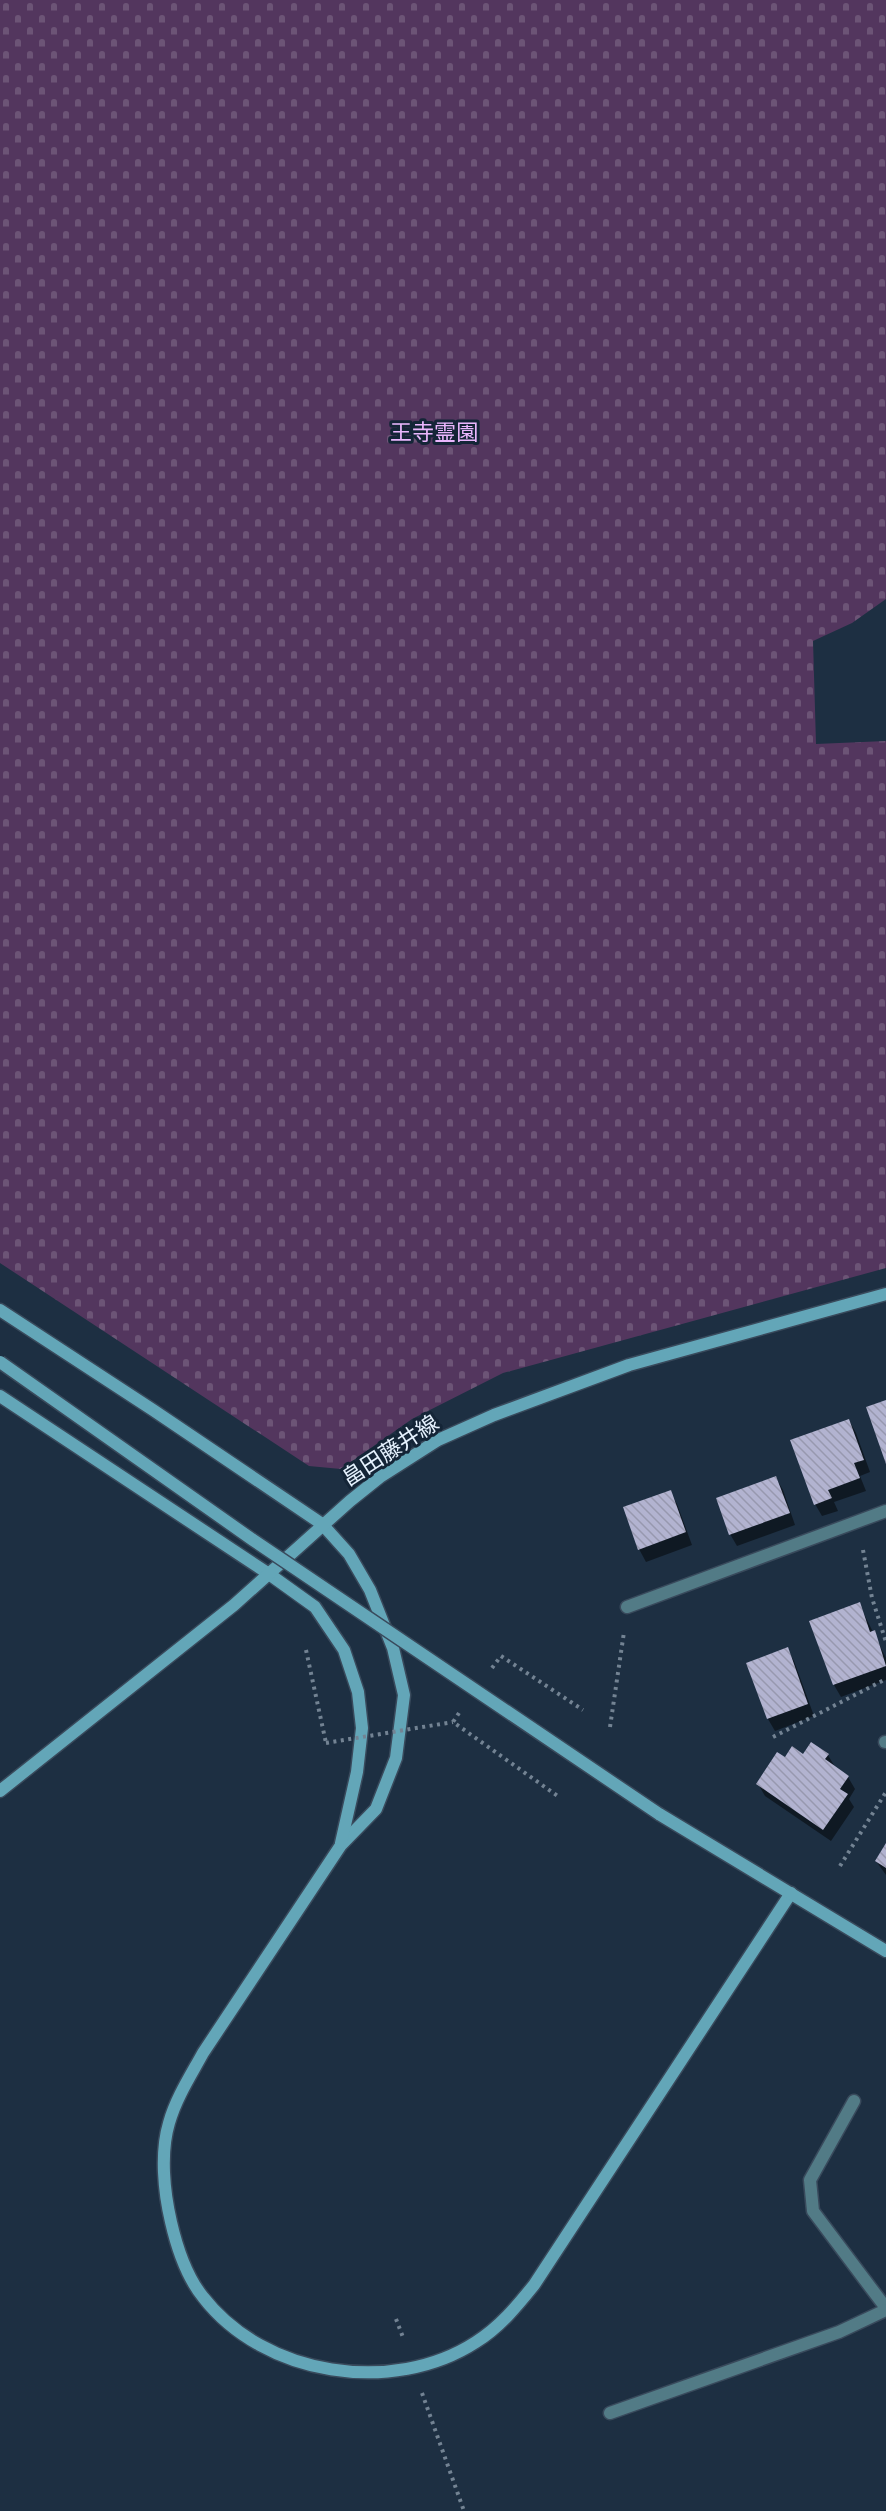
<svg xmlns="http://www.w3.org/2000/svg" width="886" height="2511" font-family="Signika,'Noto Sans JP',sans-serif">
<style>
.cemetery{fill:url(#cemetery-stones)}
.shadow{fill:#0007}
.building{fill:url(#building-back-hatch)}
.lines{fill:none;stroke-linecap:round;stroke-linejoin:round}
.street-casing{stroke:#394a5c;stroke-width:15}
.secondary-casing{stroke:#394a5c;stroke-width:15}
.path{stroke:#738393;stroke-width:4;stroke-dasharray:3 4.5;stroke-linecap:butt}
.street{stroke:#527b86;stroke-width:12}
.secondary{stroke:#63a6b8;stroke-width:12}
.secondary-bridge-casing{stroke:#394a5c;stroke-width:15;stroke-linecap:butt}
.path-bridge{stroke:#738393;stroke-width:4;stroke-dasharray:3 4.5;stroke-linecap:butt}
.secondary-bridge{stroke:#63a6b8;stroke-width:12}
.labels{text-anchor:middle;stroke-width:6;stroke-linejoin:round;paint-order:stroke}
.park-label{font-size:22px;fill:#eab6fd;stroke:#142537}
.street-label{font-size:22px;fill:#e6f2fe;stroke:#142537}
</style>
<defs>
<pattern id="cemetery-stones" width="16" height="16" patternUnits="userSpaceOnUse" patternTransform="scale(1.5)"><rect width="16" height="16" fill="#53365e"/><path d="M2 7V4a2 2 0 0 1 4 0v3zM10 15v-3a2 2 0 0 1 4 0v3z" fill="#6c5476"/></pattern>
<pattern id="building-back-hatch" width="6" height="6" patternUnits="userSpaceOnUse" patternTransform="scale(1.5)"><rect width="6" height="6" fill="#b2b3d0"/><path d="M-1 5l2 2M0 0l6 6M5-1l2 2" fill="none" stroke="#9798af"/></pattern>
</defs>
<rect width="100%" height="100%" fill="#1d2f42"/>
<polygon class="cemetery" points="0,0 886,0 886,599 852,623 813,641 816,744 886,741 886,1268 503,1373 412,1419 341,1469 309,1466 0,1263"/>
<g class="shadow">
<polygon points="849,1420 856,1433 870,1472 860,1476 866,1491 834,1502 838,1511 822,1516 815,1504"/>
<polygon points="776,1478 783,1490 795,1525 737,1546 730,1534"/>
<polygon points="670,1492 677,1504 692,1545 646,1562 639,1549"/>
<polygon points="859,1604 886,1658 886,1680 841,1697 834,1685 811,1622"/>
<polygon points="787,1649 794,1661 814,1716 775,1731 768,1719"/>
<polygon points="828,1755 835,1767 848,1777 855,1789 849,1799 854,1807 831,1841 765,1796 758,1784 785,1759"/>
<polygon points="886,1846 886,1875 876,1861"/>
</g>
<g class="building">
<polygon points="886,1400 886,1464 866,1407"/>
<polygon points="849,1419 864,1460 854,1463 860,1478 828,1490 832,1498 814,1505 790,1440"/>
<polygon points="776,1476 790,1513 729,1535 716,1498"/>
<polygon points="671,1490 686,1532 638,1550 623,1507"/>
<polygon points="860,1602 870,1632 875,1630 886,1666 833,1685 809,1621"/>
<polygon points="788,1647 808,1704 767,1719 746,1663"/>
<polygon points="811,1742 829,1754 825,1759 849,1776 840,1789 848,1794 823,1830 756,1784 777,1752 785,1757 792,1746 803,1754"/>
<polygon points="886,1843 886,1868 875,1861"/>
</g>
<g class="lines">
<g class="street-casing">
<g id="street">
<polyline points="627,1607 886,1511"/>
<polyline points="885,1742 886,1742"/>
<polyline points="854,2101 810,2180 813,2211 886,2308"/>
<polyline points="610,2413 839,2332 886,2310"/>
</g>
</g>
<g class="secondary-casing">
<g id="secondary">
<path d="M0 1310 153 1410 322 1524 349 1554 370 1590 393 1648 404 1695 396 1758 376 1809 341 1845 203 2053C191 2075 176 2098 169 2123 160 2153 164 2192 171 2222 177 2248 186 2276 203 2297 264 2376 393 2396 476 2342 500 2327 517 2306 534 2285L791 1893"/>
<polyline points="0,1396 269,1574 315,1607 344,1650 358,1692 362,1728 357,1772 341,1843"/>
<polyline points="0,1791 234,1605 350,1501 380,1477 438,1440 494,1415 629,1365 886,1294"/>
<polyline points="659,1814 886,1951"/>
</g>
</g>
<g class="path">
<polyline points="863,1550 872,1598 886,1642"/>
<polyline points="306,1650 326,1743"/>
<polyline points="492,1668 501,1656 583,1710"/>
<polyline points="459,1713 453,1722 559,1797"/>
<polyline points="610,1727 624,1632"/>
<polyline points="773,1737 886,1679"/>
<polyline points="840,1866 886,1792"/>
<polyline points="396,2319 404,2340"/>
<polyline points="422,2393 464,2511"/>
</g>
<use href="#street" class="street"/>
<use href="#secondary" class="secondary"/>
<g class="secondary-bridge-casing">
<polyline id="secondary-bridge" points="0,1362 253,1540 659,1814"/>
</g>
<polyline class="path-bridge" points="326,1743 453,1722"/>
<use href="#secondary-bridge" class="secondary-bridge"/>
</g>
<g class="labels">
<g class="park-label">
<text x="434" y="440">王寺霊園</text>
</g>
<g class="street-label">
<text transform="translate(390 1450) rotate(-33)" y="8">畠田藤井線</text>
</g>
</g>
</svg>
